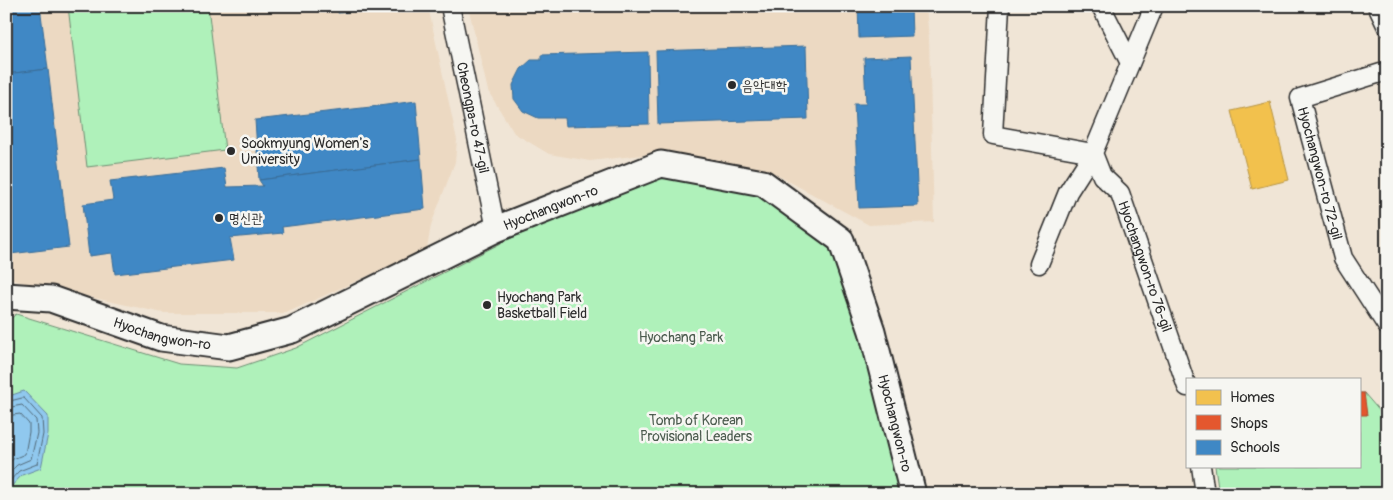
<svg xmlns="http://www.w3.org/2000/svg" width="1393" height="500" font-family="Pangolin,'Poor Story',sans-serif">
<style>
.built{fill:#ecd9c2}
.green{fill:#aff1ba;stroke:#6d8e72}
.water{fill:#90c8ee;stroke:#6889a0}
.homes{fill:#f2c14e;stroke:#b69444}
.shops{fill:#e4572e;stroke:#ac4a2d}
.schools{fill:#3f88c5;stroke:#396c97}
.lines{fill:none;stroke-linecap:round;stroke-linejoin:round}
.shore{stroke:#536a79;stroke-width:1}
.street-casing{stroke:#2b2b2b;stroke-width:21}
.secondary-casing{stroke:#2b2b2b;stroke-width:29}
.street{stroke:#f6f6f2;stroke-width:18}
.secondary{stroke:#f6f6f2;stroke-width:25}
.poi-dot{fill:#2b2b2b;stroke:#f6f6f2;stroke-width:2}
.labels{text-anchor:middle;stroke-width:5;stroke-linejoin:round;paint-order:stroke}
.poi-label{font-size:14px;fill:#2b2b2b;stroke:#f6f6f2;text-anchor:start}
.street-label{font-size:14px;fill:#2b2b2b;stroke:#f6f6f2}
.park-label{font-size:14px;fill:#4c5c4f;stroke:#f6f6f2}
</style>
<rect width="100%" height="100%" fill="#f0e5d6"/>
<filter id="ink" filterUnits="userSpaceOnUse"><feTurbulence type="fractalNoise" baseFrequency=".02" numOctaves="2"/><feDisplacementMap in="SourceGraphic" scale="10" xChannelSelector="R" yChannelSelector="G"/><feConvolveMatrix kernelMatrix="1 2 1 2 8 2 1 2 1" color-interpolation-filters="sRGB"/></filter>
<g filter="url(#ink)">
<g class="built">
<polygon points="6,6 428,6 457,140 455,162 431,225 427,249 286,313 163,313 12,280 6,272"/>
<polygon points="468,6 926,6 929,39 934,222 869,225 768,170 660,153 590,161 549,154 514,133 488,91"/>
</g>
<g class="green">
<polygon points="68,6 208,6 225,150 87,167"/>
<polygon points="662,174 761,192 833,246 865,333 907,494 6,494 6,323 16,314 179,364 237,368 296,348 509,239"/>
<polygon points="1359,393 1364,393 1383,415 1387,450 1387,494 1219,494 1215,466 1359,466"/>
</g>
<polygon class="water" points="24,391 48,416 48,434 41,468 22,475 6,492 6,397"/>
<polygon class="homes" points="1270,102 1289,180 1252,189 1232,111"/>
<polygon class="shops" points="1359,393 1364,393 1367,415 1359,415"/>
<g class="schools">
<polygon points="6,6 40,6 48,69 6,74"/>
<polygon points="337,6 379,6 379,8 338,13"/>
<polygon points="858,6 911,6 912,36 859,38"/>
<polygon points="806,46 808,119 658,124 656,51"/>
<polygon points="648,52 649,124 566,126 565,118 538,118 523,111 514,99 513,85 521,69 531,60 541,60 541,55"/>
<polygon points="911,56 918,206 859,208 854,104 866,104 864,58"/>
<polygon points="48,69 69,247 10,254 6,226 6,74"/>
<polygon points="416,101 421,159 259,180 255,120 371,107"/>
<polygon points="421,159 425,209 282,227 283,233 230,238 234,260 115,274 112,253 89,256 83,204 113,200 110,181 224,168 227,187 263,186 259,180"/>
</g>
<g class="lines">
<g class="shore">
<polyline points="6,402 22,398 24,398 42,418 43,434 37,464 19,471 6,485"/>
<polyline points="6,408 22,405 36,420 37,433 31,459 17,465 6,476"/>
<polyline points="6,416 20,414 29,424 29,432 25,454 13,459 6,465"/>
</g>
<g class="street-casing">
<g id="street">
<path id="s1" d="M450 6 496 229"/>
<polyline points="1000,6 993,135 1093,153 1068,192 1039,264"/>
<polyline points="1101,6 1130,63"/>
<path id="s2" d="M1154 6 1093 153 1102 176 1120 193 1187 387"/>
<polyline points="1377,6 1387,27"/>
<path id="s3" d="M1387 71 1300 98 1343 258 1387 326"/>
<polyline points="1201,466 1205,494"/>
</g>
</g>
<g class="secondary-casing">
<g id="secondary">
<path id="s4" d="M6 296 51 299 161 338 229 347 292 330 496 229 661 164 763 183 841 240 872 331 913 494"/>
</g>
</g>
<use href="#street" class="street"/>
<use href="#secondary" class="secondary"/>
</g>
</g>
<g class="poi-dot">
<circle cx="732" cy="85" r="5"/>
<circle cx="231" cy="151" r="5"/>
<circle cx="219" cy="218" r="5"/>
<circle cx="487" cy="305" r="5"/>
</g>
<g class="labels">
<g class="poi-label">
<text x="742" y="90">음악대학</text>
<text x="241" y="148">Sookmyung Women's<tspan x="241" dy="16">University</tspan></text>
<text x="229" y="223">명신관</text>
<text x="497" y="302">Hyochang Park<tspan x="497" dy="16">Basketball Field</tspan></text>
</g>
<g class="street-label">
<text dy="5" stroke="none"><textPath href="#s1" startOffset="114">Cheongpa-ro 47-gil</textPath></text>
<text dy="5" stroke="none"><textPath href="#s3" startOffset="169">Hyochangwon-ro 72-gil</textPath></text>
<text dy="5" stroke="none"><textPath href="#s4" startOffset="582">Hyochangwon-ro</textPath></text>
<text dy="5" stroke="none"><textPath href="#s2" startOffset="286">Hyochangwon-ro 76-gil</textPath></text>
<text dy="5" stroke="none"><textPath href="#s4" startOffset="162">Hyochangwon-ro</textPath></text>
<text dy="5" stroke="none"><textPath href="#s4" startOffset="1092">Hyochangwon-ro</textPath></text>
</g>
<g class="park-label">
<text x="681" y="342">Hyochang Park</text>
<text x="696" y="425">Tomb of Korean<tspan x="696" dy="16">Provisional Leaders</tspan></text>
</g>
</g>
<rect width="1393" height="500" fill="none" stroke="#f6f6f2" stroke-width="25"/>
<rect x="12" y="12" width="1368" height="475" fill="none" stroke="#2b2b2b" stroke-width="2" filter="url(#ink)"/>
<rect x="1186" y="378" width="175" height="90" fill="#f6f6f2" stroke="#a5a5a2"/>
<rect x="1196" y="390" width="25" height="15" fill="#f2c14e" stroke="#a5a5a2"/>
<text x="1230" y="402" font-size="15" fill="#2b2b2b">Homes</text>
<rect x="1196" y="415" width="25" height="15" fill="#e4572e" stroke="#a5a5a2"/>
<text x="1230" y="428" font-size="15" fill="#2b2b2b">Shops</text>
<rect x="1196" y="440" width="25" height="15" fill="#3f88c5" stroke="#a5a5a2"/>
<text x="1230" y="452" font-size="15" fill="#2b2b2b">Schools</text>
</svg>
